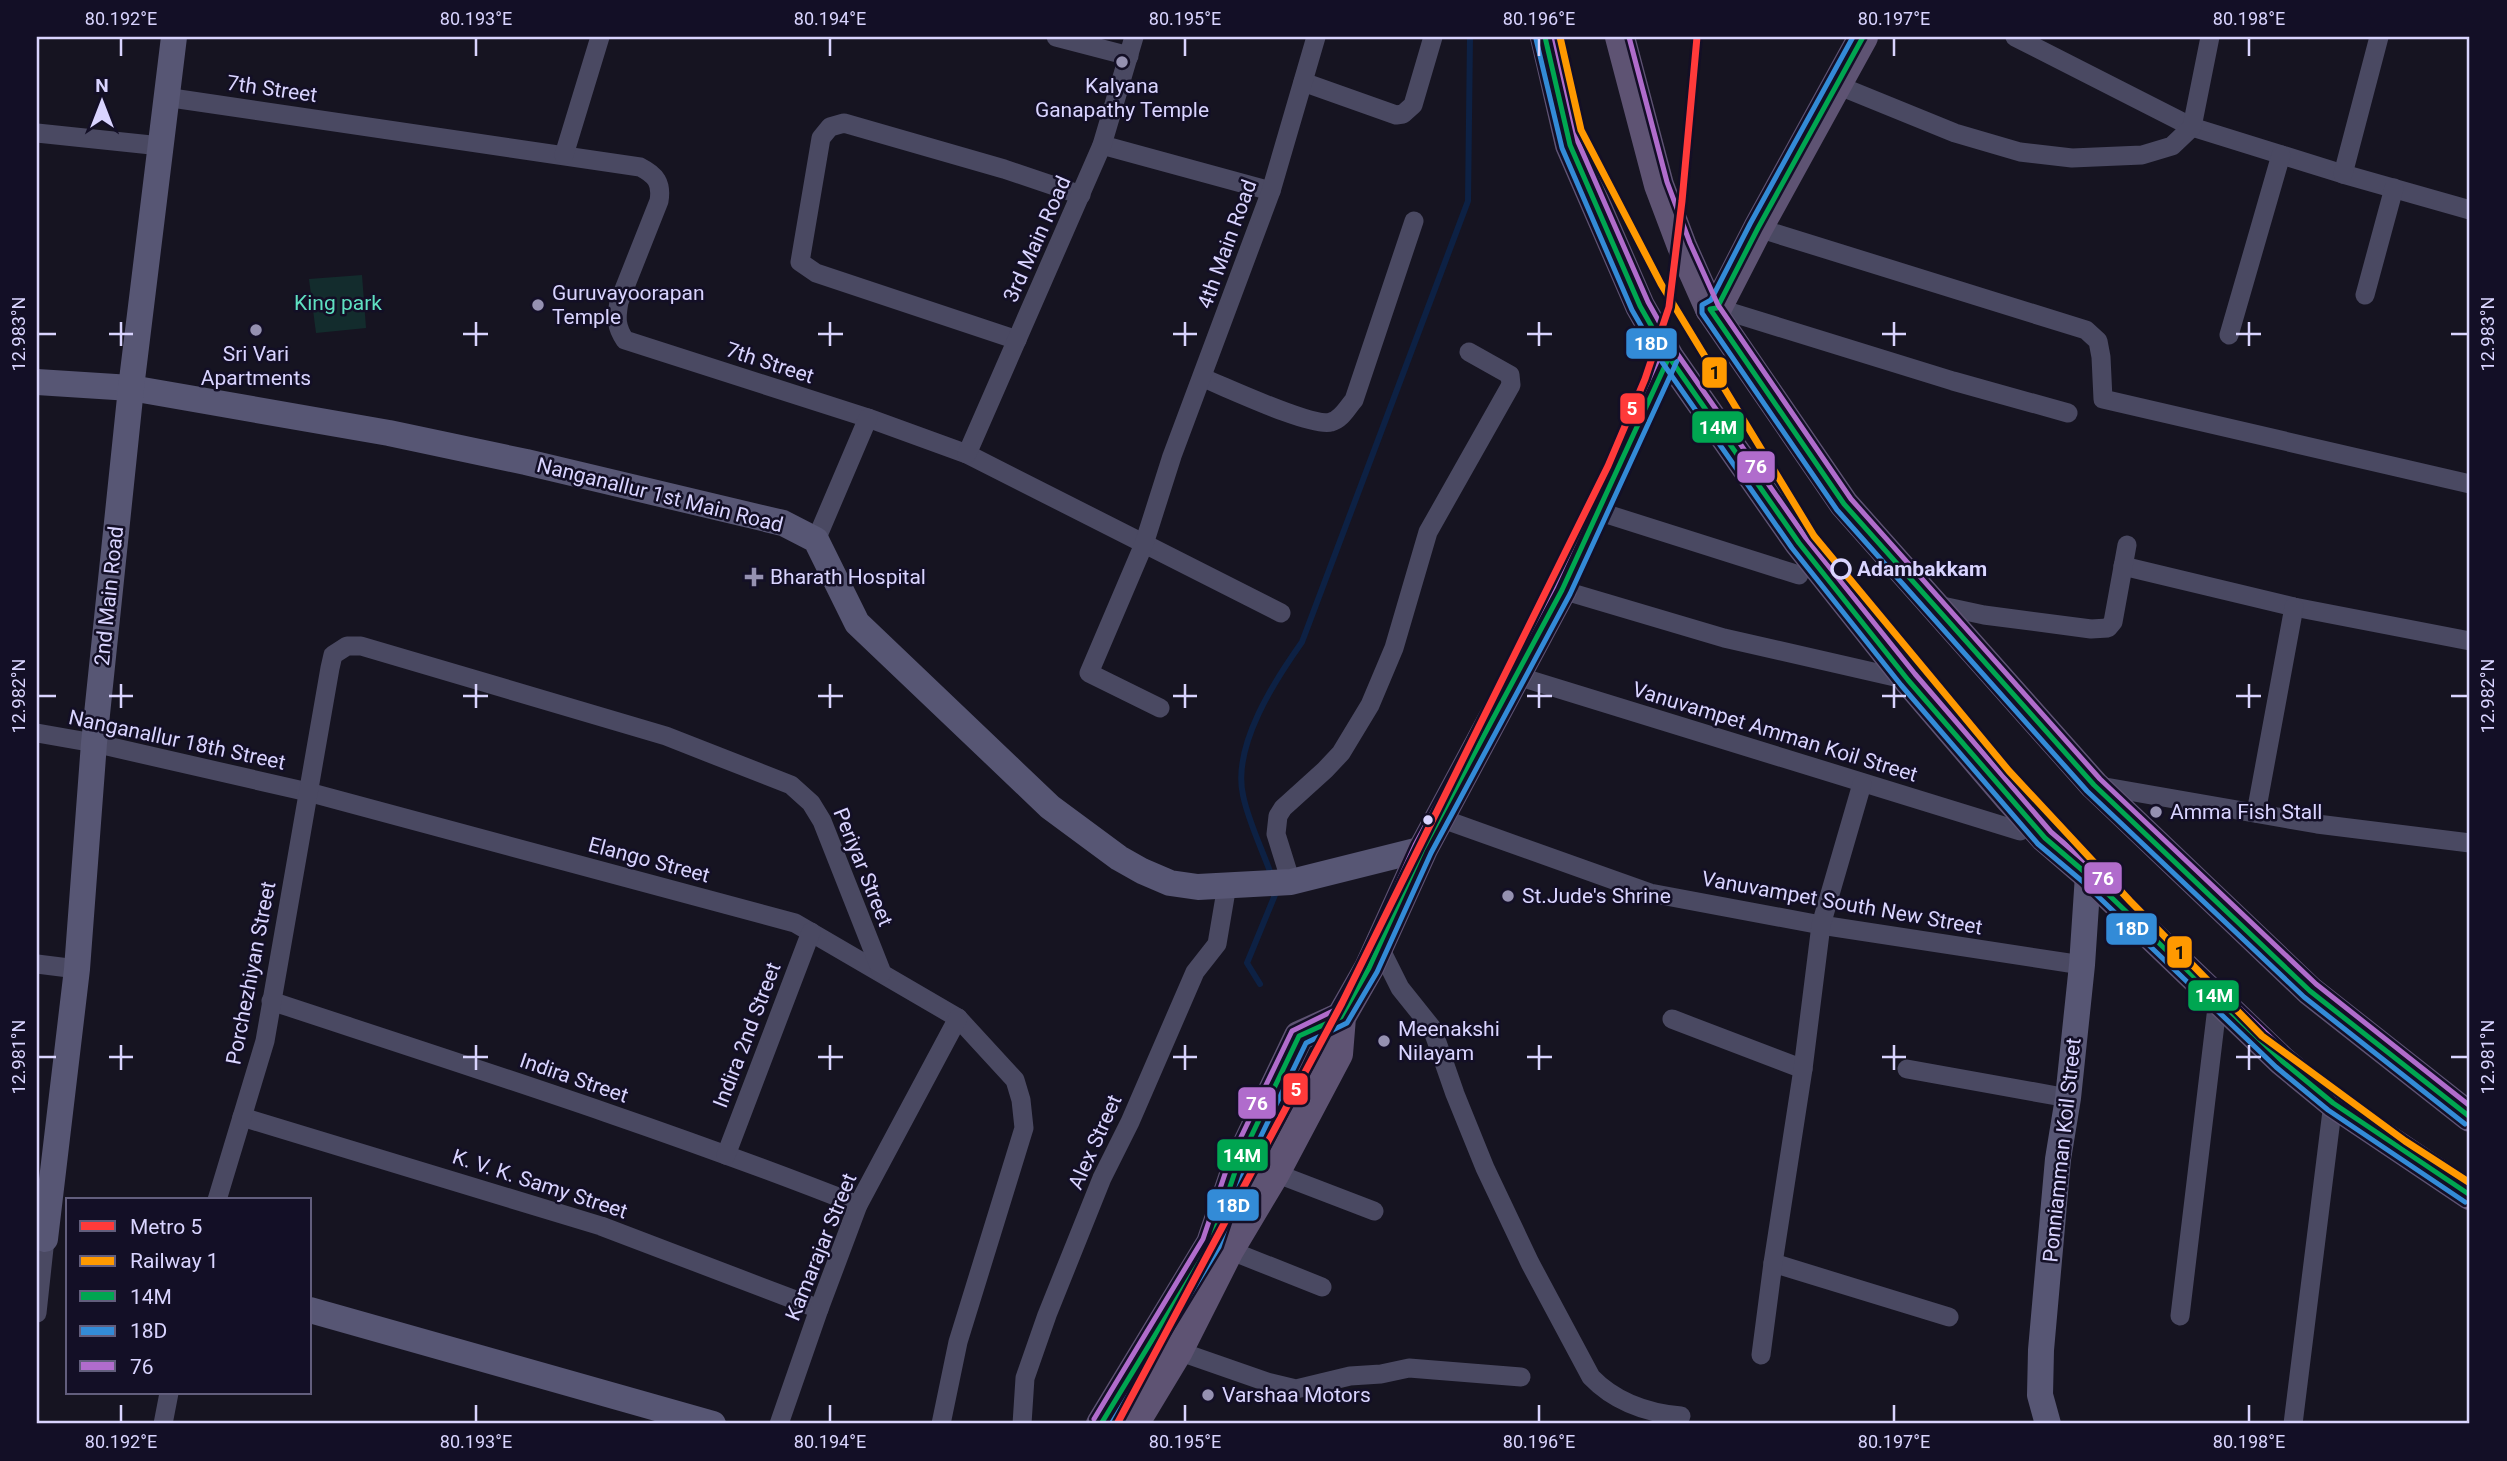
<svg xmlns="http://www.w3.org/2000/svg" width="2507" height="1461" font-family="Roboto,sans-serif">
<style>
.park{fill:#132c2d}
.lines{fill:none;stroke-linecap:round;stroke-linejoin:round}
.stream{stroke:#0d2144;stroke-width:6}
.street{stroke:#4a4962;stroke-width:19}
.secondary{stroke:#575674;stroke-width:26}
.primary{stroke:#5e5373;stroke-width:30}
.bus-1-casing{stroke:#130f26;stroke-width:10}
.bus-2-casing{stroke:#130f26;stroke-width:10}
.bus-3-casing{stroke:#130f26;stroke-width:10}
.bus-1{stroke:#00a651;stroke-width:5}
.bus-2{stroke:#338bd7;stroke-width:5}
.bus-3{stroke:#b06ccc;stroke-width:5}
.rail-1-casing{stroke:#130f26;stroke-width:12}
.rail-1{stroke:#f90;stroke-width:7}
.metro-1-casing{stroke:#130f26;stroke-width:12}
.metro-1{stroke:#ff3a3a;stroke-width:7}
.ticks{fill:none;stroke:#d9d4ff;stroke-width:2.5}
.poi-dot{fill:#9591b1;stroke:#130f26;stroke-width:2.5}
.stop-dot{fill:#130f26;stroke:#d9d4ff;stroke-width:3.5}
.bus-dot{fill:#d9d4ff;stroke:#130f26;stroke-width:2.5}
.labels{text-anchor:middle;stroke-width:5;stroke-linejoin:round;paint-order:stroke}
.poi-label{font-size:21px;fill:#d9d4ff;stroke:#130f26;text-anchor:start}
.street-label{font-size:21px;fill:#d9d4ff;stroke:#130f26}
.park-label{font-size:21px;fill:#5fe0c0;stroke:#130f26}
.stop-label{font-size:21px;font-weight:bold;fill:#d9d4ff;stroke:#130f26;text-anchor:start}
.line-badge{stroke:#130f26;stroke-width:2.5}
.badge-label{font-size:19px;text-anchor:middle;font-weight:bold;fill:#fff}
.pale-badge-label{font-size:19px;text-anchor:middle;font-weight:bold;fill:#111}
.neatline{fill:none;stroke:#d9d4ff;stroke-width:2.5}
.ticks-label{font-size:18px;text-anchor:middle;fill:#d9d4ff}
</style>
<rect width="100%" height="100%" fill="#161421"/>
<polygon class="park" points="362,275 366,328 316,333 309,279"/>
<g class="lines">
<g class="stream">
<path d="M1272 877C1263 851 1248 821 1243 795 1232 746 1275 680 1302 642L1468 201 1470 37"/>
<polyline points="1260,984 1247,963 1277,890"/>
</g>
<g class="street">
<polyline points="1056,37 1129,56"/>
<polyline points="2015,37 2192,127 2343,174 2470,210"/>
<polyline points="1303,82 1396,115 1403,114 1413,105 1433,37"/>
<polyline points="1837,85 1955,133 2020,152 2072,158 2142,155 2172,146 2192,127 2210,37"/>
<path d="M165 97 640 167C656 175 662 183 659 201L619 302C616 318 616 327 625 340L868 418 967 454 1281 613"/>
<polyline points="37,133 161,146"/>
<polyline points="1102,145 1271,191"/>
<polyline points="564,155 600,37"/>
<polyline points="2343,174 2379,37"/>
<polyline points="1758,228 2086,330 2098,341 2101,357 2103,399 2470,484"/>
<polyline points="2365,295 2394,188"/>
<polyline points="1717,308 1953,381 2068,413"/>
<polyline points="2229,335 2281,155"/>
<polyline points="1017,340 816,273 800,262 821,138 830,127 844,123 1004,169 1081,195"/>
<path d="M1203 378C1226 387 1312 428 1331 422 1342 419 1347 408 1354 400L1414 221"/>
<polyline points="967,454 1102,145 1134,37"/>
<polyline points="1597,511 1799,575"/>
<polyline points="816,540 868,418"/>
<polyline points="2123,566 2294,607 2470,641"/>
<polyline points="1562,590 1724,638 1908,680"/>
<polyline points="1933,604 1984,615 2091,629 2108,628 2113,622 2127,545"/>
<polyline points="1517,676 2020,831"/>
<polyline points="1160,708 1089,673 1144,544 1172,456 1271,191 1316,37"/>
<polyline points="37,733 94,743 308,792 795,923 958,1018 1015,1080 1021,1100 1024,1128 958,1342 941,1424"/>
<polyline points="2094,785 2317,824 2470,843"/>
<polyline points="2256,813 2294,607"/>
<polyline points="1440,818 1650,893 1821,925 2082,965"/>
<polyline points="1291,882 1276,834 1278,816 1283,808 1325,770 1341,753 1370,705 1394,648 1428,532 1511,385 1510,375 1469,352"/>
<path d="M1379 946 1400 988 1432 1028 1455 1094 1485 1168 1530 1263 1591 1377C1615 1402 1648 1413 1681 1416"/>
<polyline points="37,964 77,969"/>
<path d="M271 1001C468 1066 666 1129 858 1205"/>
<polyline points="1672,1019 1803,1069"/>
<polyline points="1907,1069 2068,1098"/>
<polyline points="242,1117 601,1226 819,1309"/>
<polyline points="726,1155 811,932"/>
<polyline points="1275,1173 1374,1211"/>
<polyline points="217,1200 265,1041 330,668 333,655 347,646 361,646 666,736 791,785 811,803 822,821 882,973"/>
<polyline points="1229,1250 1322,1287"/>
<polyline points="1773,1263 1949,1317"/>
<polyline points="37,1313 45,1239"/>
<polyline points="2180,1316 2218,999"/>
<polyline points="1178,1351 1267,1382 1296,1389 1350,1376 1381,1374 1409,1368 1521,1377"/>
<polyline points="1761,1355 1773,1263 1803,1069 1821,925 1862,784"/>
<polyline points="163,1424 169,1393"/>
<polyline points="779,1424 819,1309 858,1205 958,1018"/>
<polyline points="1022,1424 1025,1378 1047,1315 1102,1178 1130,1122 1195,972 1217,944 1227,885"/>
<polyline points="2293,1424 2333,1103"/>
</g>
<g class="secondary">
<polyline points="37,382 131,388 389,433 526,462 783,523 816,540 857,623 1050,807 1119,858 1142,871 1170,883 1198,887 1291,882 1423,849"/>
<polyline points="45,1239 77,969 94,743 131,388 174,37"/>
<polyline points="310,1310 713,1424"/>
<polyline points="2048,1424 2040,1395 2041,1350 2058,1159 2068,1098 2082,965 2088,875"/>
</g>
<g class="primary">
<polyline points="1545,37 1570,145 1640,306 1669,357 1799,543 1908,680 2009,798 2045,838 2088,875 2282,1061 2333,1103 2470,1195"/>
<polyline points="1620,37 1659,185 1682,246 1710,309 1844,504 2094,785 2310,991 2470,1117"/>
<polyline points="1710,309 1717,308 1758,228 1863,37"/>
<polyline points="1101,1424 1211,1243 1237,1166 1299,1036 1341,1017"/>
<polyline points="1134,1424 1178,1351 1229,1250 1275,1173 1338,1054 1341,1017 1369,968 1423,849 1562,590"/>
</g>
<g class="bus-1-casing">
<g id="bus-1">
<polyline points="1545,37 1570,145 1640,306 1669,357 1799,543 1908,680 2045,838 2088,875 2282,1061 2333,1103 2470,1195"/>
<polyline points="1863,37 1758,228 1717,308 1710,309 1844,504 2094,785 2310,991 2470,1117"/>
<polyline points="1101,1424 1211,1243 1237,1166 1299,1036 1341,1017 1369,968 1423,849 1562,590 1669,357"/>
</g>
</g>
<g class="bus-2-casing">
<g id="bus-2">
<polyline points="1853,37 1750,224 1711,300 1702,305 1702,313 1837,510 2087,791 2304,997 2465,1124"/>
<polyline points="1536,39 1562,148 1632,310 1662,362 1792,548 1901,685 2038,844 2082,881 2276,1067 2328,1110 2465,1202"/>
<polyline points="1111,1424 1219,1247 1245,1169 1306,1043 1347,1023 1377,972 1431,853 1570,594 1677,361"/>
</g>
</g>
<g class="bus-3-casing">
<g id="bus-3">
<polyline points="1554,37 1578,142 1648,302 1676,352 1806,538 1915,674 2051,832 2094,869 2288,1054 2338,1096 2470,1185"/>
<polyline points="1629,37 1667,182 1690,243 1718,305 1851,499 2100,779 2316,984 2470,1106"/>
<polyline points="1094,1419 1203,1239 1229,1162 1292,1031 1335,1010 1361,964 1415,845 1554,586 1661,353"/>
</g>
</g>
<use href="#bus-1" class="bus-1"/>
<use href="#bus-2" class="bus-2"/>
<use href="#bus-3" class="bus-3"/>
<g class="rail-1-casing">
<polyline id="rail-1" points="1560,37 1581,130 1661,284 1814,536 2009,771 2130,901 2262,1036 2405,1141 2470,1183"/>
</g>
<use href="#rail-1" class="rail-1"/>
<g class="metro-1-casing">
<polyline id="metro-1" points="1117,1424 1342,1003 1608,466 1645,379 1669,307 1682,201 1697,37"/>
</g>
<use href="#metro-1" class="metro-1"/>
</g>
<path class="ticks" d="M121 38V56M476 38V56M830 38V56M1185 38V56M1539 38V56M1894 38V56M2249 38V56M121 322V346M476 322V346M830 322V346M1185 322V346M1539 322V346M1894 322V346M2249 322V346M38 334H56M109 334H133M463 334H488M818 334H843M1173 334H1197M1527 334H1552M1882 334H1906M2236 334H2261M2451 334H2468M121 684V708M476 684V708M830 684V708M1185 684V708M1539 684V708M1894 684V708M2249 684V708M38 696H56M109 696H133M463 696H488M818 696H843M1173 696H1197M1527 696H1552M1882 696H1906M2236 696H2261M2451 696H2468M121 1045V1070M476 1045V1070M830 1045V1070M1185 1045V1070M1539 1045V1070M1894 1045V1070M2249 1045V1070M38 1057H56M109 1057H133M463 1057H488M818 1057H843M1173 1057H1197M1527 1057H1552M1882 1057H1906M2236 1057H2261M2451 1057H2468M121 1405V1422M476 1405V1422M830 1405V1422M1185 1405V1422M1539 1405V1422M1894 1405V1422M2249 1405V1422"/>
<g class="poi-dot">
<circle cx="1122" cy="62" r="7"/>
<circle cx="538" cy="305" r="7"/>
<circle cx="256" cy="330" r="7"/>
<path d="M750.5 566.5h7v7h7v7h-7v7h-7v-7h-7v-7h7z"/>
<circle cx="2156" cy="812" r="7"/>
<circle cx="1508" cy="896" r="7"/>
<circle cx="1384" cy="1041" r="7"/>
<circle cx="1208" cy="1395" r="7"/>
</g>
<circle class="stop-dot" cx="1841" cy="569" r="9"/>
<circle class="bus-dot" cx="1428" cy="820" r="6"/>
<g class="labels">
<g class="poi-label">
<text x="1122" y="93" text-anchor="middle">Kalyana<tspan x="1122" dy="24">Ganapathy Temple</tspan></text>
<text x="552" y="300">Guruvayoorapan<tspan x="552" dy="24">Temple</tspan></text>
<text x="256" y="361" text-anchor="middle">Sri Vari<tspan x="256" dy="24">Apartments</tspan></text>
<text x="770" y="584">Bharath Hospital</text>
<text x="2170" y="819">Amma Fish Stall</text>
<text x="1522" y="903">St.Jude's Shrine</text>
<text x="1398" y="1036">Meenakshi<tspan x="1398" dy="24">Nilayam</tspan></text>
<text x="1222" y="1402">Varshaa Motors</text>
</g>
<g class="street-label">
<text transform="translate(272 89) rotate(8)" y="7">7th Street</text>
<text transform="translate(1037 239) rotate(-66)" y="7">3rd Main Road</text>
<text transform="translate(1227 244) rotate(-70)" y="7">4th Main Road</text>
<text transform="translate(770 363) rotate(18)" y="7">7th Street</text>
<text transform="translate(660 495) rotate(14)" y="7">Nanganallur 1st Main Road</text>
<text transform="translate(109 596) rotate(-84)" y="7">2nd Main Road</text>
<text transform="translate(1775 732) rotate(17)" y="7">Vanuvampet Amman Koil Street</text>
<text transform="translate(177 740) rotate(12)" y="7">Nanganallur 18th Street</text>
<text transform="translate(649 860) rotate(15)" y="7">Elango Street</text>
<text transform="translate(863 867) rotate(68)" y="7">Periyar Street</text>
<text transform="translate(1842 903) rotate(10)" y="7">Vanuvampet South New Street</text>
<text transform="translate(251 973) rotate(-79)" y="7">Porchezhiyan Street</text>
<text transform="translate(747 1035) rotate(-69)" y="7">Indira 2nd Street</text>
<text transform="translate(574 1078) rotate(19)" y="7">Indira Street</text>
<text transform="translate(1095 1142) rotate(-66)" y="7">Alex Street</text>
<text transform="translate(2062 1150) rotate(-84)" y="7">Ponniamman Koil Street</text>
<text transform="translate(540 1184) rotate(18)" y="7">K. V. K. Samy Street</text>
<text transform="translate(821 1247) rotate(-68)" y="7">Kamarajar Street</text>
</g>
<g class="park-label">
<text x="338" y="310">King park</text>
</g>
<g class="stop-label">
<text x="1857" y="576">Adambakkam</text>
</g>
</g>
<g class="line-badge">
<rect x="1625" y="327" width="53" height="33" rx="7" fill="#338bd7"/>
<rect x="1701" y="356" width="27" height="33" rx="7" fill="#f90"/>
<rect x="1619" y="392" width="27" height="33" rx="7" fill="#ff3a3a"/>
<rect x="1691" y="410" width="54" height="34" rx="7" fill="#00a651"/>
<rect x="1736" y="450" width="40" height="34" rx="7" fill="#b06ccc"/>
<rect x="2083" y="861" width="40" height="34" rx="7" fill="#b06ccc"/>
<rect x="2105" y="912" width="53" height="34" rx="7" fill="#338bd7"/>
<rect x="2166" y="935" width="27" height="34" rx="7" fill="#f90"/>
<rect x="2187" y="979" width="53" height="33" rx="7" fill="#00a651"/>
<rect x="1282" y="1072" width="27" height="34" rx="7" fill="#ff3a3a"/>
<rect x="1237" y="1086" width="40" height="34" rx="7" fill="#b06ccc"/>
<rect x="1216" y="1138" width="53" height="34" rx="7" fill="#00a651"/>
<rect x="1206" y="1188" width="54" height="34" rx="7" fill="#338bd7"/>
</g>
<g class="badge-label">
<text x="1651" y="350">18D</text>
<text x="1632" y="415">5</text>
<text x="1718" y="434">14M</text>
<text x="1756" y="473">76</text>
<text x="2103" y="885">76</text>
<text x="2132" y="935">18D</text>
<text x="2214" y="1002">14M</text>
<text x="1296" y="1096">5</text>
<text x="1257" y="1110">76</text>
<text x="1242" y="1162">14M</text>
<text x="1233" y="1212">18D</text>
</g>
<g class="pale-badge-label">
<text x="1715" y="379">1</text>
<text x="2180" y="959">1</text>
</g>
<rect width="2507" height="1461" fill="none" stroke="#130f26" stroke-width="77"/>
<rect x="66" y="1198" width="245" height="196" fill="#130f26" stroke="#625e7d" stroke-width="2"/>
<rect x="80" y="1221" width="35" height="10" fill="#ff3a3a" stroke="#625e7d" stroke-width="2"/>
<text x="130" y="1234" font-size="21" fill="#d9d4ff">Metro 5</text>
<rect x="80" y="1256" width="35" height="10" fill="#ff9900" stroke="#625e7d" stroke-width="2"/>
<text x="130" y="1268" font-size="21" fill="#d9d4ff">Railway 1</text>
<rect x="80" y="1291" width="35" height="10" fill="#00a651" stroke="#625e7d" stroke-width="2"/>
<text x="130" y="1304" font-size="21" fill="#d9d4ff">14M</text>
<rect x="80" y="1326" width="35" height="10" fill="#338bd7" stroke="#625e7d" stroke-width="2"/>
<text x="130" y="1338" font-size="21" fill="#d9d4ff">18D</text>
<rect x="80" y="1361" width="35" height="10" fill="#b06ccc" stroke="#625e7d" stroke-width="2"/>
<text x="130" y="1374" font-size="21" fill="#d9d4ff">76</text>
<g transform="translate(102 102)" stroke="#130f26" stroke-width="5" paint-order="stroke">
<path d="M0-5L12 26L0 18L-12 26Z" fill="#d9d4ff"/>
<text y="-10" font-size="19" font-weight="bold" text-anchor="middle" fill="#d9d4ff">N</text>
</g>
<rect x="38" y="38" width="2430" height="1384" class="neatline"/>
<g class="ticks-label">
<text x="121" y="25">80.192°E</text>
<text x="476" y="25">80.193°E</text>
<text x="830" y="25">80.194°E</text>
<text x="1185" y="25">80.195°E</text>
<text x="1539" y="25">80.196°E</text>
<text x="1894" y="25">80.197°E</text>
<text x="2249" y="25">80.198°E</text>
<text transform="translate(19 334) rotate(-90)" y="6">12.983°N</text>
<text transform="translate(2488 334) rotate(-90)" y="6">12.983°N</text>
<text transform="translate(19 696) rotate(-90)" y="6">12.982°N</text>
<text transform="translate(2488 696) rotate(-90)" y="6">12.982°N</text>
<text transform="translate(19 1057) rotate(-90)" y="6">12.981°N</text>
<text transform="translate(2488 1057) rotate(-90)" y="6">12.981°N</text>
<text x="121" y="1448">80.192°E</text>
<text x="476" y="1448">80.193°E</text>
<text x="830" y="1448">80.194°E</text>
<text x="1185" y="1448">80.195°E</text>
<text x="1539" y="1448">80.196°E</text>
<text x="1894" y="1448">80.197°E</text>
<text x="2249" y="1448">80.198°E</text>
</g>
</svg>
